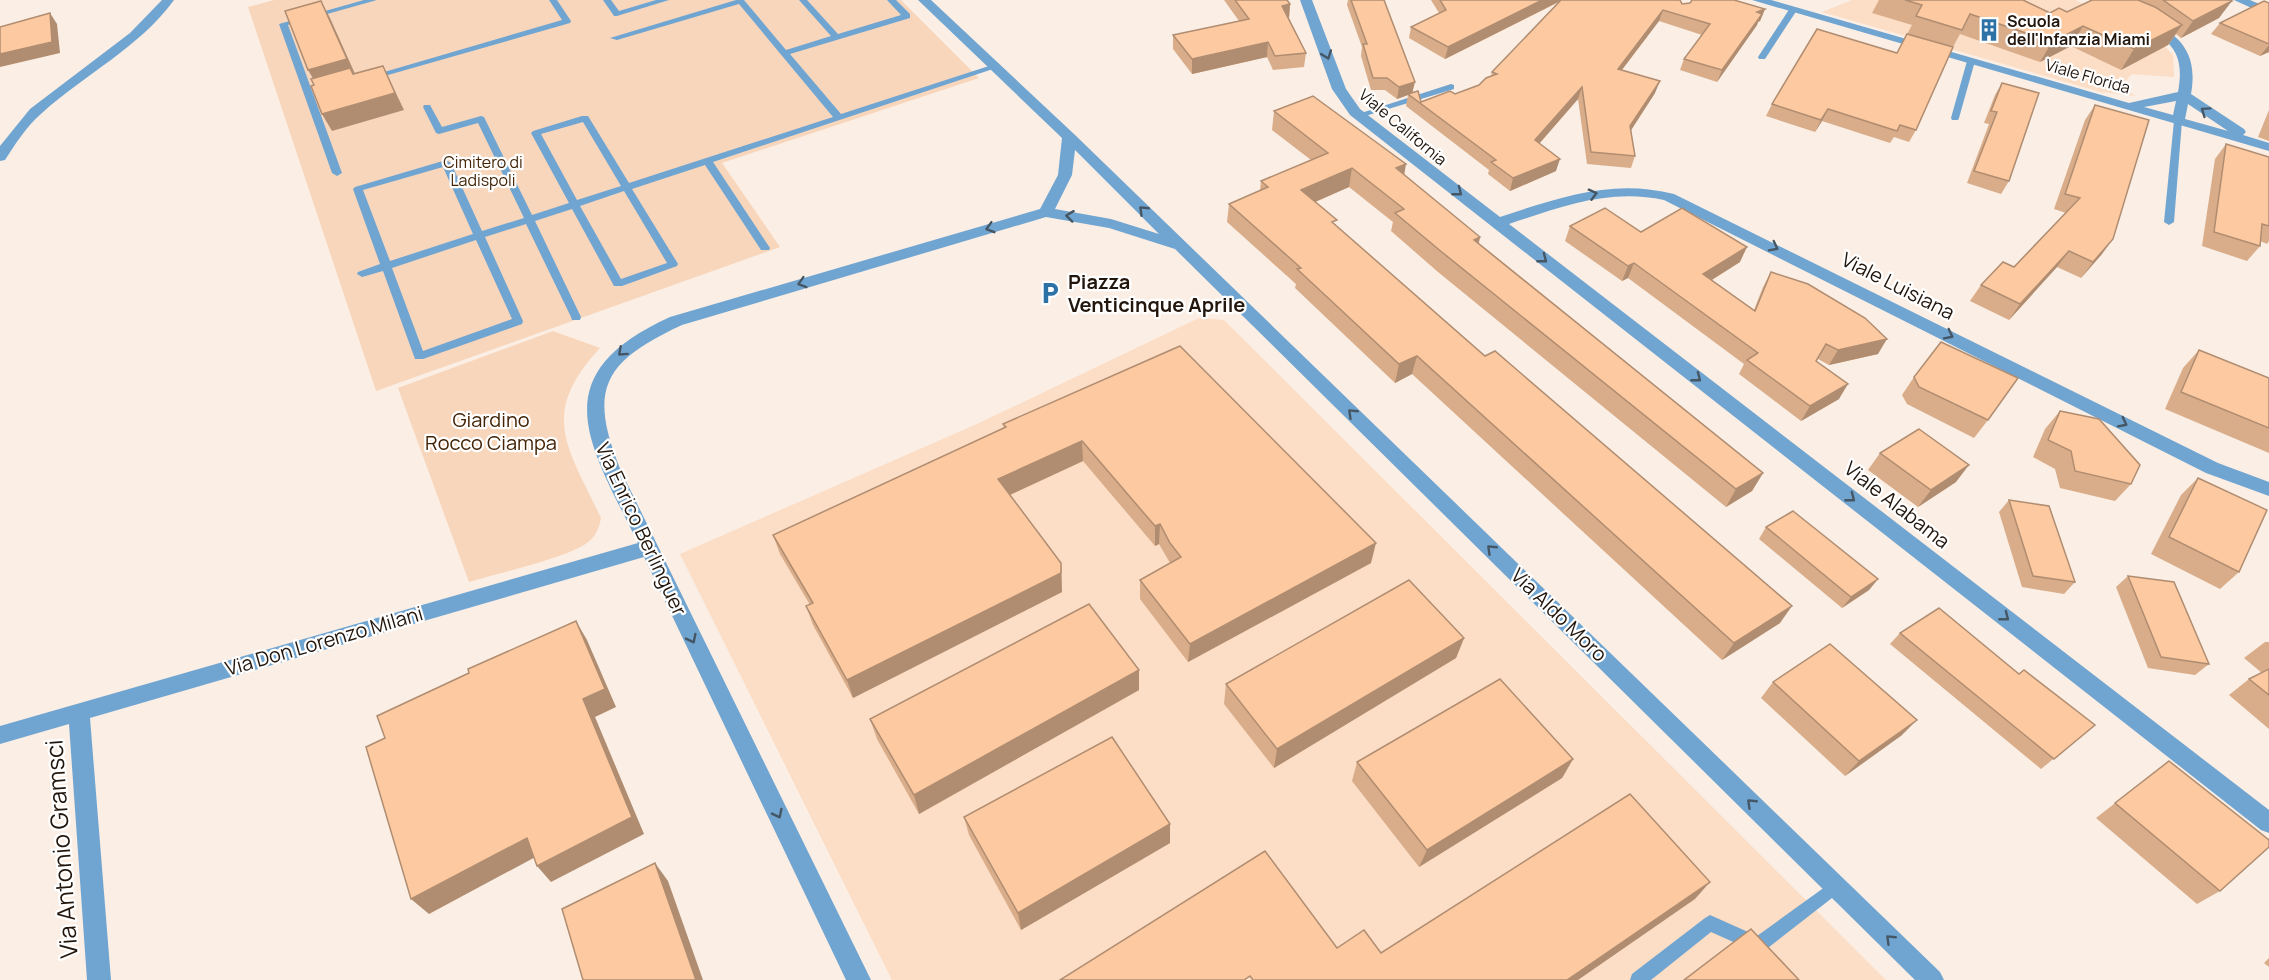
<svg xmlns="http://www.w3.org/2000/svg" width="2269" height="980" font-family="Manrope,sans-serif">
<style>
.built{fill:#fcddc5}
.green{fill:#f8d6bc}
.lines{fill:none;stroke-linecap:round;stroke-linejoin:round}
.lane{fill:#70a5d1;fill-rule:evenodd}
.street{fill:#70a5d1;fill-rule:evenodd}
.wall{fill:#d9ad8a}
.shaded-wall{fill:#b08d71}
.building{fill:#fcc9a1;stroke:#b08d71;stroke-width:1.5}
.oneway{stroke:#455665}
.labels{text-anchor:middle;stroke-width:4.5;stroke-linejoin:round;paint-order:stroke}
.far-poi-label{font-size:16px;font-weight:bold;fill:#22160d;stroke:#fff;text-anchor:start}
.far-street-label{font-size:16px;fill:#22160d;stroke:#fff}
.far-park-label{font-size:16px;fill:#432305;stroke:#fff}
.poi-label{font-size:20px;font-weight:bold;fill:#22160d;stroke:#fff;text-anchor:start}
.street-label{font-size:20px;fill:#22160d;stroke:#fff}
.park-label{font-size:20px;fill:#432305;stroke:#fff}
.near-street-label{font-size:24px;fill:#22160d;stroke:#fff}
</style>
<rect width="100%" height="100%" fill="#fbeee4"/>
<g class="built">
<polygon points="1852,0 2075,0 2158,39 2173,55 2174,77 2132,74 2120,87 2136,96 2101,92 1822,12"/>
<polygon points="1199,318 1224,320 1886,980 892,980 680,554 977,424"/>
</g>
<g class="green">
<polygon points="274,0 901,0 979,78 722,163 780,247 376,391 248,7"/>
<path d="M553 331 600 348C538 415 568 447 601 518 599 528 596 536 588 542 571 557 495 574 469 582L398 388Z"/>
</g>
<g class="lines">
<g class="lane">
<polygon points="364,0 377,0 288,25 342,173 337,176 332,173 279,24"/>
<polygon points="549,0 557,0 571,21 570,23 374,79 367,77 562,20"/>
<polygon points="603,0 611,0 619,11 656,0 669,0 617,16 614,16"/>
<path d="M736 0H744L786 50 831 36 799 0H807L838 34 901 15 887 0H896L910 14V18L790 54 841 114 992 65 999 67 713 162 770 248 769 250H761L705 165 632 189 678 264 677 266 622 286H614L572 209 535 221 581 317 580 320H572L571 317 526 224 485 237 523 321 522 324 423 359H415L383 271 362 277 357 274 358 272 380 264 353 189 355 187 446 160 451 163 482 231 524 218 478 123 439 134 436 133 423 107 424 105H430L442 127 481 116 484 117 532 215 569 203 531 133 533 131 582 116H588L629 183 833 117 739 4 617 40 610 38ZM583 122 621 186 577 200 541 134ZM443 167 473 234 390 261 363 190ZM624 191 667 263 621 279 580 206ZM476 240 512 319 423 351 392 268Z"/>
<polygon points="1790,8 1797,10 1765,59 1759,59 1758,57"/>
<polygon points="1971,58 1975,61 1959,118 1958,120 1952,120 1951,118 1967,61"/>
<polygon points="1451,84 1454,85 1454,89 1362,117 1359,118 1355,115"/>
<polygon points="2178,118 2182,121 2174,222 2169,225 2164,222 2174,121"/>
<polygon points="1836,879 1841,881 1844,886 1841,891 1764,951 1758,953 1711,932 1651,980 1630,980 1632,974 1705,918 1710,915 1757,936"/>
</g>
<g class="street">
<path d="M162 0H174C139 48 85 74 42 113 26 127 16 143 5 160L0 161V146L30 109 130 33Z"/>
<path d="M918 0H931L1074 134 1940 972 1944 980H1915L1175 249 1109 228 1046 217 682 325C602 362 588 390 621 471L871 980H846L644 557 90 718 111 980H87L69 724 0 744V726L638 543C590 445 540 376 670 317L1040 209 1058 175 1062 138ZM1075 150 1159 234 1111 219 1055 209 1072 175Z"/>
<path d="M1300 0H1312L1346 89 1360 109 1500 217C1558 198 1612 178 1674 194L2218 463 2269 482V496L2206 473 1664 200C1609 188 1560 207 1509 224L2269 810V833L2261 830 1350 115 1332 89Z"/>
<path d="M1752 0H1771L2129 103 2178 92C2182 70 2181 51 2161 37 2156 33 2150 31 2146 26L2148 23C2155 22 2159 25 2165 29 2190 45 2196 66 2191 94L2244 129 2246 132 2243 135 2269 143V151ZM2176 101 2173 115 2144 107ZM2188 104 2228 131 2185 119Z"/>
<polygon points="2234,0 2250,0 2269,8 2269,16"/>
</g>
</g>
<g class="wall">
<polygon points="1224,0 1287,0 1290,4 1289,18 1306,53 1304,67 1273,70 1267,57 1192,74 1173,49 1173,35 1239,21"/>
<polygon points="1348,0 1384,0 1413,93 1421,102 1455,94 1479,85 1491,76 1492,72 1561,1 1445,59 1409,38 1411,27 1439,13 1431,0 1681,0 1681,1 1682,4 1765,9 1760,21 1758,22 1757,25 1717,82 1680,70 1684,59 1702,35 1659,21 1622,70 1655,93 1631,130 1635,156 1631,168 1587,164 1578,99 1539,144 1556,171 1510,191 1488,174 1489,170 1406,106 1408,95 1397,99 1385,90 1371,90 1361,56 1362,47 1347,5"/>
<polygon points="1879,0 2023,0 2050,13 2067,12 2092,0 2230,0 2219,18 2181,38 2176,34 2168,45 2121,70 2071,46 2040,62 1960,34 1953,47 1916,130 1909,142 1894,137 1890,143 1822,121 1815,132 1766,116 1772,104 1897,53 1912,25 1872,13"/>
<polygon points="2269,3 2269,52 2260,56 2211,34 2220,23"/>
<polygon points="2002,83 2009,181 2001,194 1967,183 1989,124 1984,123 1995,95"/>
<polygon points="2095,105 2102,254 2081,278 2057,267 2009,320 1970,301 1981,285 2014,267 2066,213 2054,209 2085,120"/>
<polygon points="2269,110 2269,141 2258,137"/>
<polygon points="1274,111 1404,175 1480,237 1479,243 1763,473 1752,491 1726,507 1438,272 1391,231 1393,222 1349,187 1315,202 1336,226 1780,623 1722,660 1412,374 1395,383 1295,288 1296,284 1227,222 1229,204 1260,191 1261,181 1311,160 1272,130"/>
<polygon points="2226,144 2269,157 2269,241 2267,244 2260,241 2260,246 2247,261 2202,246 2215,159"/>
<polygon points="1570,226 1641,232 1740,262 1712,280 1754,310 1763,287 1771,272 1878,354 1829,365 1818,359 1816,361 1839,399 1801,421 1739,374 1744,364 1628,278 1622,281 1565,241"/>
<polygon points="1180,346 1371,563 1188,662 1140,599 1140,580 1170,563 1159,544 1155,546 1083,461 1010,495 1061,563 1062,592 853,698 813,625 806,606 810,605 780,554 773,535 1004,428 1003,424"/>
<polygon points="2199,350 2269,378 2269,453 2165,409 2183,368"/>
<polygon points="1914,377 1988,420 1974,438 1907,404 1902,395"/>
<polygon points="2060,411 2131,484 2115,501 2060,488 2055,469 2033,457 2045,429"/>
<polygon points="1880,453 1956,482 1918,507 1868,470"/>
<polygon points="2198,478 2239,572 2220,589 2151,554 2181,495"/>
<polygon points="2009,500 2075,582 2064,594 2022,587 1999,512"/>
<polygon points="1766,527 1878,579 1869,590 1842,608 1759,539"/>
<polygon points="2128,576 2209,664 2195,675 2148,668 2116,587"/>
<polygon points="1900,633 2019,674 2095,725 2041,769 1890,644"/>
<polygon points="1464,638 1456,658 1274,768 1224,704 1226,684"/>
<polygon points="2265,642 2269,642 2269,729 2229,695 2249,679 2262,673 2244,658"/>
<polygon points="1773,682 1902,735 1845,776 1761,698"/>
<polygon points="1139,690 919,814 877,739 870,719"/>
<polygon points="1573,759 1562,778 1419,867 1352,781 1357,762"/>
<polygon points="2169,761 2220,891 2197,904 2096,818"/>
<polygon points="964,817 1170,843 1021,930 969,835"/>
<polygon points="2269,958 2269,967 2264,963"/>
</g>
<g class="shaded-wall">
<polygon points="1542,0 1562,0 1445,59 1448,47"/>
<polygon points="321,1 330,18 356,76 318,87 308,70"/>
<polygon points="2232,1 2219,18 2181,38 2193,21"/>
<polygon points="1290,4 1289,18 1282,6"/>
<polygon points="1765,9 1760,21 1758,22 1757,25 1717,82 1722,70 1757,12"/>
<polygon points="1663,10 1659,21 1614,80 1618,69"/>
<polygon points="50,13 57,24 60,53 0,67 0,54"/>
<polygon points="2182,25 2168,45 2121,70 2134,49"/>
<polygon points="2083,26 2071,46 2040,62 2052,42"/>
<polygon points="1268,42 1267,57 1192,74 1192,59"/>
<polygon points="2269,45 2269,52 2260,56"/>
<polygon points="383,66 404,110 332,131 322,114"/>
<polygon points="1660,81 1655,93 1626,138 1630,126"/>
<polygon points="1415,82 1412,94 1408,94 1408,95 1397,99 1399,87"/>
<polygon points="1582,87 1578,99 1531,153 1535,140"/>
<polygon points="1828,109 1822,121 1815,132 1821,120"/>
<polygon points="1560,159 1556,171 1510,191 1513,178"/>
<polygon points="1406,164 1403,182 1396,168"/>
<polygon points="1352,168 1349,187 1299,209 1301,190"/>
<polygon points="1480,237 1475,256 1474,240"/>
<polygon points="2113,239 2102,254 2081,278 2093,262"/>
<polygon points="1747,247 1740,262 1697,289 1703,274"/>
<polygon points="2069,251 2057,267 2009,320 2020,304"/>
<polygon points="1634,263 1628,278 1622,281 1628,266"/>
<polygon points="1887,339 1878,354 1829,365 1838,350"/>
<polygon points="1417,356 1412,374 1395,383 1399,364"/>
<polygon points="1848,384 1839,399 1801,421 1810,406"/>
<polygon points="1082,441 1083,461 1001,499 998,479"/>
<polygon points="1969,465 1956,482 1918,507 1931,490"/>
<polygon points="1763,473 1752,491 1726,507 1736,489"/>
<polygon points="1160,524 1159,544 1155,546 1155,526"/>
<polygon points="1376,543 1371,563 1188,662 1190,644"/>
<polygon points="1061,563 1062,592 853,698 847,680"/>
<polygon points="1878,579 1869,590 1842,608 1851,597"/>
<polygon points="1792,606 1780,623 1722,660 1734,643"/>
<polygon points="576,621 587,640 616,707 595,717 644,834 551,882 537,866 583,699"/>
<polygon points="1464,638 1456,658 1274,768 1277,749"/>
<polygon points="1139,670 1139,690 919,814 914,795"/>
<polygon points="1917,720 1902,735 1845,776 1859,761"/>
<polygon points="1573,759 1562,778 1419,867 1427,850"/>
<polygon points="1170,824 1170,843 1021,930 1018,913"/>
<polygon points="527,838 541,854 429,914 411,899"/>
<polygon points="655,863 668,881 703,980 696,980"/>
<polygon points="1710,882 1695,899 1578,980 1567,980"/>
</g>
<g class="building">
<polygon points="1235,0 1287,0 1290,4 1282,6 1306,53 1275,56 1268,42 1192,59 1173,35 1249,19"/>
<polygon points="1351,0 1384,0 1415,82 1399,87 1387,78 1373,78 1363,44 1367,44"/>
<polygon points="1440,0 1542,0 1448,47 1411,27 1446,10"/>
<polygon points="1561,0 1680,0 1682,4 1690,3 1692,0 1734,0 1765,9 1757,12 1762,14 1722,70 1684,59 1710,24 1663,10 1618,69 1660,81 1630,126 1635,156 1591,152 1582,87 1535,140 1560,159 1513,178 1491,162 1496,160 1408,94 1418,91 1421,102 1450,91 1455,94 1479,85 1486,78 1497,74 1492,72"/>
<polygon points="1905,0 2023,0 2050,13 2059,8 2067,12 2092,0 2138,0 2155,7 2182,25 2134,49 2083,26 2052,42 1970,14 1962,30 1916,16 1922,5"/>
<polygon points="2163,0 2230,0 2232,1 2193,21"/>
<polygon points="321,1 347,59 308,70 285,11"/>
<polygon points="2264,1 2269,3 2269,44 2220,23"/>
<polygon points="50,13 52,42 0,54 0,27"/>
<polygon points="1817,29 1897,53 1907,34 1953,47 1916,130 1900,125 1897,131 1828,109 1821,120 1772,104"/>
<polygon points="383,66 395,93 322,114 311,86 314,85 311,79 350,68 353,74"/>
<polygon points="2002,83 2039,93 2009,181 1974,171 1997,112 1991,111"/>
<polygon points="1313,96 1406,164 1396,168 1480,237 1474,240 1763,473 1736,489 1443,253 1395,213 1404,209 1352,168 1301,190 1337,220 1332,222 1485,356 1495,351 1792,606 1734,643 1417,356 1399,364 1297,269 1301,268 1229,204 1268,187 1261,181 1328,153 1274,111"/>
<polygon points="2095,105 2149,120 2113,239 2093,262 2069,251 2020,304 1981,285 2003,262 2014,267 2080,198 2065,194"/>
<polygon points="2226,144 2269,157 2269,226 2262,224 2260,246 2214,232"/>
<polygon points="1605,208 1641,232 1682,208 1747,247 1703,274 1755,311 1771,272 1808,284 1865,318 1887,339 1838,350 1826,344 1816,361 1848,384 1810,406 1747,360 1758,353 1634,263 1628,266 1570,226"/>
<polygon points="1941,342 2018,378 1988,420 1919,387 1914,377"/>
<polygon points="1180,346 1376,543 1190,644 1140,580 1181,557 1170,543 1160,524 1155,526 1082,441 998,479 1061,563 1061,573 847,680 806,606 813,603 773,535 1006,427 1003,424"/>
<polygon points="2199,350 2269,378 2269,428 2181,392"/>
<polygon points="2060,411 2099,419 2140,465 2131,484 2075,471 2071,451 2048,440"/>
<polygon points="1919,429 1969,465 1931,490 1880,453"/>
<polygon points="2198,478 2267,510 2239,572 2169,537"/>
<polygon points="2009,500 2049,506 2075,582 2033,576"/>
<polygon points="1793,511 1878,579 1851,597 1766,527"/>
<polygon points="2128,576 2174,582 2209,664 2161,657"/>
<polygon points="1409,580 1464,638 1277,749 1226,684"/>
<polygon points="1089,604 1139,670 914,795 870,719"/>
<polygon points="1939,608 2019,674 2024,670 2095,725 2054,759 1900,633"/>
<polygon points="576,621 605,689 583,699 632,817 537,866 527,838 411,899 366,747 385,738 377,716 469,673 468,669"/>
<polygon points="1830,644 1917,720 1859,761 1773,682"/>
<polygon points="2269,669 2269,695 2249,679"/>
<polygon points="1500,679 1573,759 1427,850 1357,762"/>
<polygon points="1112,737 1170,824 1018,913 964,817"/>
<polygon points="2169,761 2269,840 2269,847 2220,891 2115,803"/>
<polygon points="1630,794 1710,882 1567,980 1253,980 1250,976 1244,980 1060,980 1265,851 1337,948 1364,930 1381,953"/>
<polygon points="655,863 696,980 583,980 562,909"/>
<polygon points="1751,929 1799,980 1684,980"/>
</g>
<defs><path id="oneway-chevron" d="M-2-3.5L2.5 0L-2 3.5" fill="none" stroke-width="1.6" stroke-linecap="round" stroke-linejoin="round" transform="scale(1.5)"/></defs>
<g class="oneway">
<use href="#oneway-chevron" transform="translate(1327 55) rotate(70)"/>
<use href="#oneway-chevron" transform="translate(2205 111) rotate(-145)"/>
<use href="#oneway-chevron" transform="translate(1458 192) rotate(38)"/>
<use href="#oneway-chevron" transform="translate(1593 194) rotate(-15)"/>
<use href="#oneway-chevron" transform="translate(1143 210) rotate(-136)"/>
<use href="#oneway-chevron" transform="translate(1070 216) rotate(-173)"/>
<use href="#oneway-chevron" transform="translate(990 228) rotate(164)"/>
<use href="#oneway-chevron" transform="translate(1774 247) rotate(27)"/>
<use href="#oneway-chevron" transform="translate(1543 259) rotate(38)"/>
<use href="#oneway-chevron" transform="translate(802 283) rotate(163)"/>
<use href="#oneway-chevron" transform="translate(1949 335) rotate(27)"/>
<use href="#oneway-chevron" transform="translate(622 352) rotate(138)"/>
<use href="#oneway-chevron" transform="translate(1697 378) rotate(38)"/>
<use href="#oneway-chevron" transform="translate(1352 413) rotate(-136)"/>
<use href="#oneway-chevron" transform="translate(2123 423) rotate(27)"/>
<use href="#oneway-chevron" transform="translate(1851 498) rotate(38)"/>
<use href="#oneway-chevron" transform="translate(1491 549) rotate(-136)"/>
<use href="#oneway-chevron" transform="translate(2005 617) rotate(38)"/>
<use href="#oneway-chevron" transform="translate(692 639) rotate(64)"/>
<use href="#oneway-chevron" transform="translate(1751 803) rotate(-136)"/>
<use href="#oneway-chevron" transform="translate(778 814) rotate(64)"/>
<use href="#oneway-chevron" transform="translate(1890 939) rotate(-136)"/>
</g>
<defs>
<g id="building-bare" transform="scale(1.8)"><path d="M-4-6H4V6H1V3H-1V6H-4ZM-2.5-4.3h1.7v1.8h-1.7ZM.8-4.3h1.7v1.8H.8ZM-2.5-1h1.7V.8h-1.7ZM.8-1h1.7V.8H.8Z" fill="#2c72a7" stroke="#fff" stroke-width="2.5" paint-order="stroke"/></g>
<g id="parking-bare" transform="scale(1.8)"><path d="M-3.5-5.5H1a3.5 3.5 0 0 1 0 7H-1V5.5H-3.5ZM-1-3.4V-.6H.8a1.4 1.4 0 0 0 0-2.8Z" fill="#2c72a7" stroke="#fff" stroke-width="2.5" paint-order="stroke"/></g>
</defs>
<g fill-rule="evenodd">
<use href="#building-bare" x="1989" y="30"/>
<use href="#parking-bare" x="1050" y="293"/>
</g>
<g class="labels">
<g class="far-poi-label">
<text x="2007" y="27">Scuola<tspan x="2007" dy="18">dell'Infanzia Miami</tspan></text>
</g>
<g class="far-street-label">
<text transform="translate(2088 76) rotate(16)" y="6">Viale Florida</text>
<text transform="translate(1403 127) rotate(40)" y="6">Viale California</text>
</g>
<g class="far-park-label">
<text x="483" y="168">Cimitero di<tspan x="483" dy="18">Ladispoli</tspan></text>
</g>
<g class="poi-label">
<text x="1068" y="289">Piazza<tspan x="1068" dy="23">Venticinque Aprile</tspan></text>
</g>
<g class="street-label">
<text transform="translate(1898 286) rotate(27)" y="7">Viale Luisiana</text>
<text transform="translate(1897 505) rotate(38)" y="7">Viale Alabama</text>
<text transform="translate(641 529) rotate(65)" y="7">Via Enrico Berlinguer</text>
<text transform="translate(1559 615) rotate(44)" y="7">Via Aldo Moro</text>
<text transform="translate(324 641) rotate(-16)" y="7">Via Don Lorenzo Milani</text>
</g>
<g class="park-label">
<text x="491" y="427">Giardino<tspan x="491" dy="23">Rocco Ciampa</tspan></text>
</g>
<g class="near-street-label">
<text transform="translate(62 849) rotate(-94)" y="8">Via Antonio Gramsci</text>
</g>
</g>
</svg>
